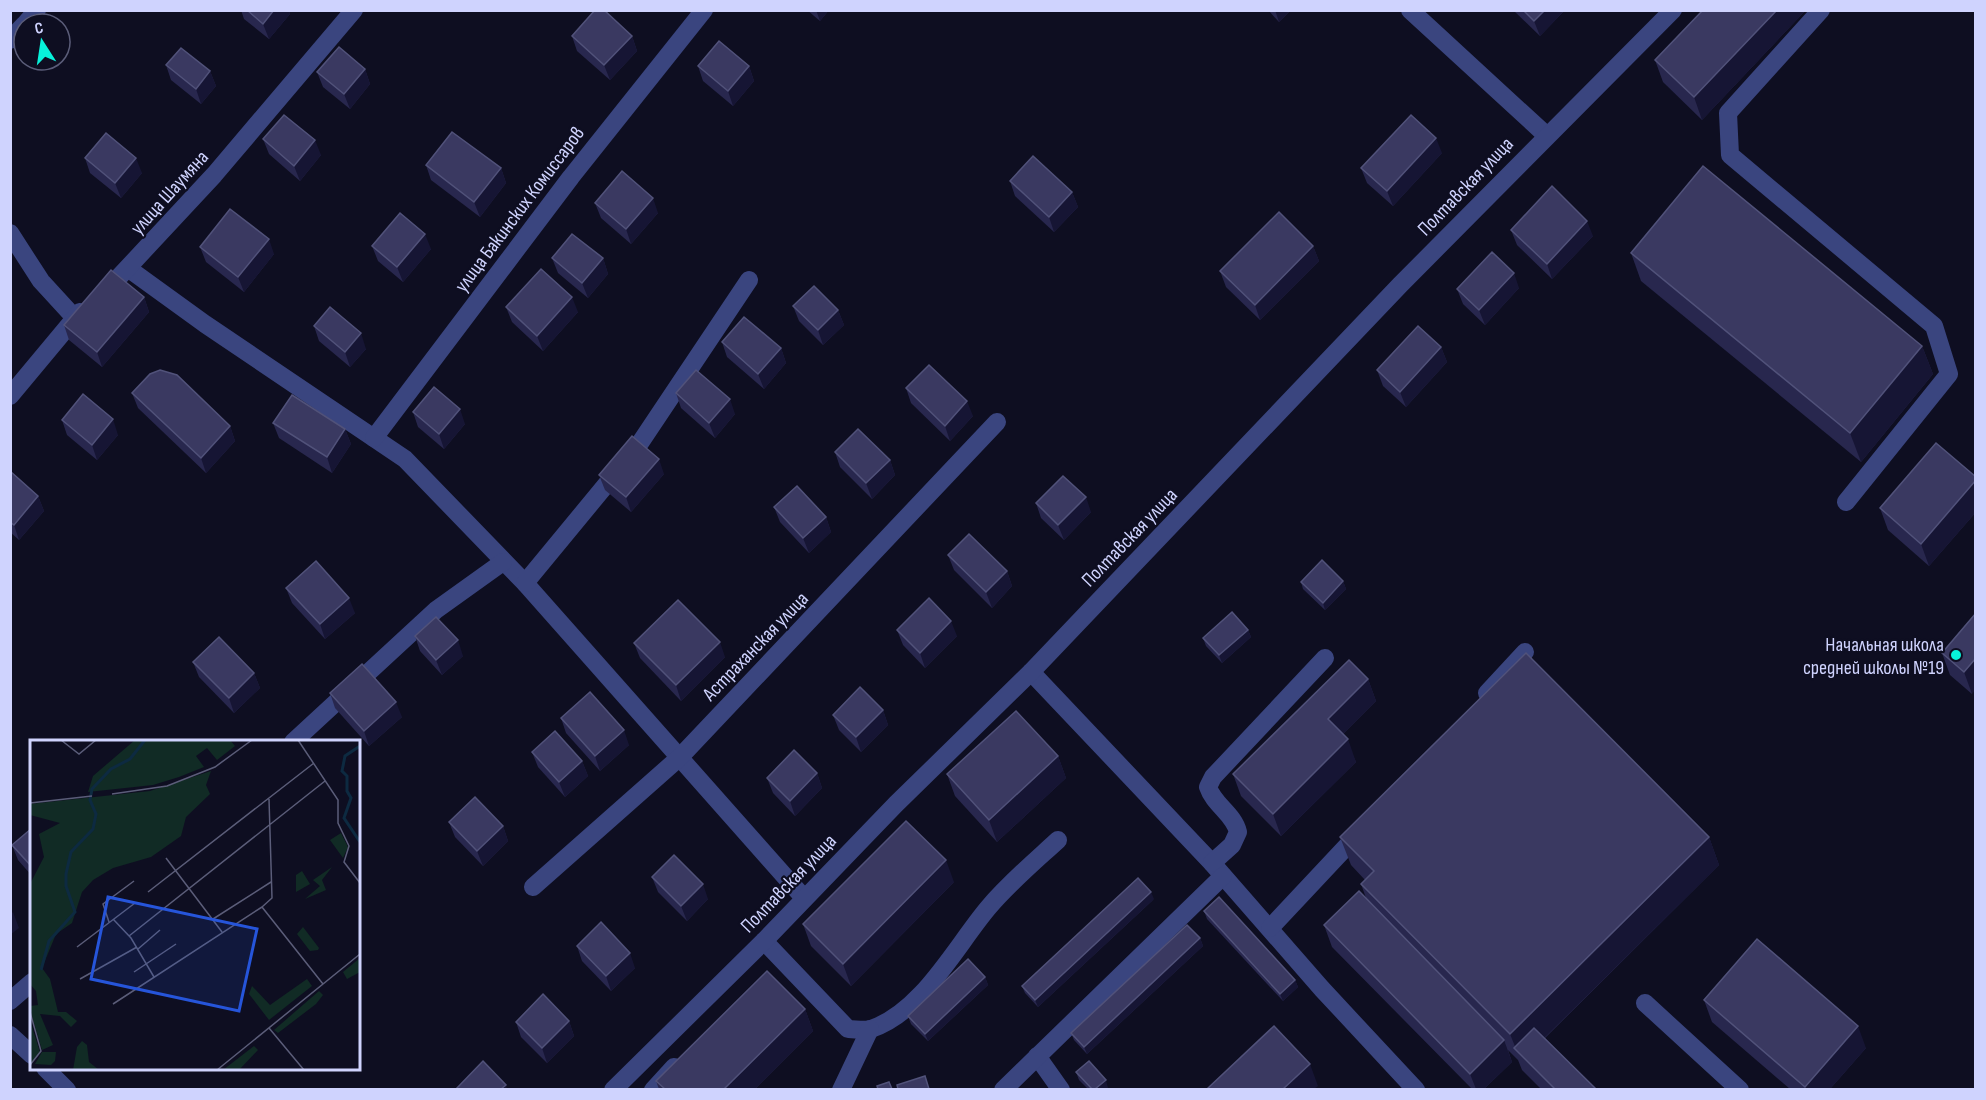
<svg xmlns="http://www.w3.org/2000/svg" width="1986" height="1100" font-family="'Sofia Sans Condensed',sans-serif">
<style>
.lines{fill:none;stroke-linecap:round;stroke-linejoin:round}
.minor{stroke:#3a457f;stroke-width:18}
.wall{fill:#28274e}
.shaded-wall{fill:#161534}
.building{fill:#3a3961;stroke:#51527a;stroke-width:1.5}
.poi-dot{fill:#07f2da;stroke:#0e0e21;stroke-width:2}
.labels{text-anchor:middle;stroke-width:4.5;stroke-linejoin:round;paint-order:stroke}
.street-label{font-size:20px;fill:#cfd3fe;stroke:#0e0e21}
.poi-label{font-size:20px;fill:#cfd3fe;stroke:#0e0e21;text-anchor:end}
.inset-river{fill:none;stroke:#0d2a41;stroke-width:3}
.inset-road{fill:none;stroke:#5b5d79;stroke-width:1.5}
.view{fill:#2655da;fill-opacity:0.15;stroke:#2655da;stroke-width:3}
.inset-edge{fill:none;stroke:#cfd3fe;stroke-width:3}
</style>
<rect width="100%" height="100%" fill="#0e0e21"/>
<g class="lines">
<g class="minor">
<polyline points="1410,10 1546,135"/>
<polyline points="1821,10 1728,113 1730,155 1934,326 1949,374 1846,502"/>
<polyline points="25,24 37,10"/>
<polyline points="10,40 24,25"/>
<polyline points="10,233 41,281 74,317"/>
<polyline points="129,269 205,324 405,459 525,583 804,898"/>
<polyline points="120,276 214,175 354,10"/>
<polyline points="10,396 80,312"/>
<polyline points="374,438 571,177 704,10"/>
<polyline points="525,583 638,446 749,280"/>
<polyline points="1031,672 1212,863 1322,989 1416,1090"/>
<polyline points="1487,693 1525,652"/>
<polyline points="293,742 436,610 503,562"/>
<path d="M1212 863 1232 845 1238 832C1234 814 1214 805 1208 787L1213 777 1325 658"/>
<polyline points="533,887 680,757 997,422"/>
<polyline points="1270,928 1361,831"/>
<path d="M764 941 848 1029C855 1029 865 1031 871 1029 922 1012 956 946 988 908 1009 883 1034 862 1058 840"/>
<polyline points="10,1001 32,982"/>
<polyline points="1645,1003 1740,1090"/>
<polyline points="10,1035 32,1055"/>
<polyline points="1037,1056 1061,1090"/>
<polyline points="45,1068 67,1090"/>
<polyline points="613,1090 764,941 896,804 1031,672 1400,285 1673,10"/>
<polyline points="653,1090 674,1067"/>
<polyline points="841,1090 870,1029"/>
<polyline points="1003,1090 1223,876"/>
</g>
</g>
<g class="wall">
<polygon points="241,10 289,10 290,14 269,39 244,19"/>
<polygon points="807,10 829,10 820,21"/>
<polygon points="1268,10 1291,10 1279,22"/>
<polygon points="1513,10 1565,10 1540,36"/>
<polygon points="1703,10 1806,10 1702,120 1663,82 1655,60"/>
<polygon points="572,36 632,36 637,51 610,80 577,51"/>
<polygon points="166,65 210,71 216,86 201,104 171,80"/>
<polygon points="698,66 749,66 754,81 733,106 703,81"/>
<polygon points="365,69 370,84 350,109 323,87 317,72"/>
<polygon points="263,139 321,155 300,181 269,154"/>
<polygon points="1442,153 1393,206 1367,183 1361,168"/>
<polygon points="85,158 142,173 121,198 90,173"/>
<polygon points="426,165 501,168 506,183 480,217 431,180"/>
<polygon points="1010,181 1072,192 1078,207 1054,232 1015,196"/>
<polygon points="595,203 658,213 631,244 601,218"/>
<polygon points="1511,230 1593,236 1552,279 1517,245"/>
<polygon points="372,246 431,249 403,282 378,261"/>
<polygon points="1313,246 1319,261 1260,320 1226,287 1220,271"/>
<polygon points="200,247 274,254 244,292 206,262"/>
<polygon points="1631,253 1922,346 1933,374 1861,462 1641,281"/>
<polygon points="552,258 603,258 608,274 588,298 558,273"/>
<polygon points="1519,288 1485,325 1463,304 1457,289"/>
<polygon points="144,297 149,312 102,367 69,340 64,325"/>
<polygon points="793,306 838,310 844,325 823,345 799,321"/>
<polygon points="506,307 578,312 543,351 512,322"/>
<polygon points="314,326 366,349 350,367 319,341"/>
<polygon points="722,342 781,348 786,363 764,389 727,357"/>
<polygon points="1441,347 1447,362 1406,407 1383,386 1377,370"/>
<polygon points="906,388 973,416 950,441 911,403"/>
<polygon points="132,393 230,426 235,441 206,473 138,408"/>
<polygon points="676,393 735,414 715,438 681,408"/>
<polygon points="413,412 465,424 444,449 418,427"/>
<polygon points="62,420 118,435 97,460 67,435"/>
<polygon points="273,423 345,429 351,444 332,473 279,438"/>
<polygon points="835,452 890,460 895,475 872,499 840,467"/>
<polygon points="10,471 38,496 44,511 19,540 10,532"/>
<polygon points="664,474 631,512 605,490 599,475"/>
<polygon points="1976,477 1976,512 1929,566 1888,530 1880,508"/>
<polygon points="1036,503 1091,512 1064,540 1041,518"/>
<polygon points="774,507 826,517 831,532 809,553 780,522"/>
<polygon points="948,555 1007,571 1012,586 992,608 954,570"/>
<polygon points="1343,581 1346,589 1325,610 1303,589 1301,582"/>
<polygon points="286,588 355,613 325,639 292,603"/>
<polygon points="1976,613 1972,694 1950,675 1942,653"/>
<polygon points="897,630 957,636 925,668 903,645"/>
<polygon points="1248,630 1251,637 1222,663 1206,646 1203,638"/>
<polygon points="415,636 463,656 442,675 420,651"/>
<polygon points="634,643 725,657 681,701 640,658"/>
<polygon points="193,662 254,673 260,688 234,713 199,677"/>
<polygon points="1368,679 1376,701 1343,734 1356,762 1281,836 1241,796 1233,774"/>
<polygon points="330,693 402,717 369,746 335,708"/>
<polygon points="883,710 888,725 861,752 839,730 833,715"/>
<polygon points="561,718 629,745 600,771 566,733"/>
<polygon points="532,752 582,761 588,776 565,797 538,767"/>
<polygon points="1058,756 1066,778 997,842 955,796 947,774"/>
<polygon points="817,773 822,788 795,816 773,793 767,778"/>
<polygon points="449,822 503,826 508,841 483,866 455,837"/>
<polygon points="32,828 32,876 18,860 12,845"/>
<polygon points="1340,837 1709,837 1719,865 1545,1038 1596,1089 1541,1089 1522,1070 1518,1060 1508,1050 1512,1062 1484,1089 1472,1089 1332,947 1324,925 1366,898 1361,884 1365,880 1351,865"/>
<polygon points="652,877 708,899 687,921 658,892"/>
<polygon points="954,882 851,986 811,946 803,924"/>
<polygon points="1154,899 1038,1007 1025,993 1022,986"/>
<polygon points="1204,911 1295,980 1298,987 1283,1001 1207,919"/>
<polygon points="1200,938 1203,946 1087,1054 1074,1040 1071,1033"/>
<polygon points="577,946 635,968 611,991 582,961"/>
<polygon points="985,977 988,985 928,1041 911,1024 908,1016"/>
<polygon points="1704,1000 1866,1048 1830,1089 1790,1089 1712,1022"/>
<polygon points="805,1009 813,1031 755,1089 659,1089 656,1081"/>
<polygon points="569,1021 574,1036 547,1063 521,1037 516,1022"/>
<polygon points="1076,1072 1108,1088 1107,1089 1088,1089 1079,1080"/>
</g>
<g class="shaded-wall">
<polygon points="274,10 289,10 290,14 269,39 263,24"/>
<polygon points="816,10 829,10 820,21"/>
<polygon points="1275,10 1291,10 1279,22"/>
<polygon points="1545,10 1565,10 1540,36 1534,21"/>
<polygon points="1777,10 1806,10 1702,120 1694,97"/>
<polygon points="632,36 637,51 610,80 604,65"/>
<polygon points="749,66 754,81 733,106 728,91"/>
<polygon points="365,69 370,84 350,109 344,94"/>
<polygon points="210,71 216,86 201,104 196,89"/>
<polygon points="1436,138 1442,153 1393,206 1387,191"/>
<polygon points="315,140 321,155 300,181 294,166"/>
<polygon points="136,158 142,173 121,198 115,183"/>
<polygon points="501,168 506,183 480,217 474,202"/>
<polygon points="1072,192 1078,207 1054,232 1049,217"/>
<polygon points="653,198 658,213 631,244 626,229"/>
<polygon points="1587,221 1593,236 1552,279 1547,264"/>
<polygon points="425,234 431,249 403,282 397,267"/>
<polygon points="269,239 274,254 244,292 238,277"/>
<polygon points="1313,246 1319,261 1260,320 1255,305"/>
<polygon points="603,258 608,274 588,298 582,283"/>
<polygon points="1514,273 1519,288 1485,325 1479,310"/>
<polygon points="144,297 149,312 102,367 97,352"/>
<polygon points="572,297 578,312 543,351 537,336"/>
<polygon points="838,310 844,325 823,345 818,330"/>
<polygon points="361,333 366,349 350,367 345,352"/>
<polygon points="1922,346 1933,374 1861,462 1850,433"/>
<polygon points="1441,347 1447,362 1406,407 1400,392"/>
<polygon points="781,348 786,363 764,389 758,374"/>
<polygon points="730,399 735,414 715,438 709,423"/>
<polygon points="967,401 973,416 950,441 945,426"/>
<polygon points="460,409 465,424 444,449 439,434"/>
<polygon points="113,419 118,435 97,460 92,445"/>
<polygon points="230,426 235,441 206,473 201,458"/>
<polygon points="345,429 351,444 332,473 327,457"/>
<polygon points="659,459 664,474 631,512 626,497"/>
<polygon points="890,460 895,475 872,499 866,483"/>
<polygon points="1976,480 1976,512 1929,566 1921,544"/>
<polygon points="38,496 44,511 19,540 14,525"/>
<polygon points="1086,497 1091,512 1064,540 1058,525"/>
<polygon points="826,517 831,532 809,553 803,538"/>
<polygon points="1007,571 1012,586 992,608 986,592"/>
<polygon points="1343,581 1346,589 1325,610 1323,603"/>
<polygon points="349,598 355,613 325,639 320,624"/>
<polygon points="951,621 957,636 925,668 920,653"/>
<polygon points="1248,630 1251,637 1222,663 1219,655"/>
<polygon points="458,640 463,656 442,675 436,660"/>
<polygon points="720,642 725,657 681,701 676,685"/>
<polygon points="1976,658 1976,689 1972,694 1964,672"/>
<polygon points="254,673 260,688 234,713 229,698"/>
<polygon points="1368,679 1376,701 1336,741 1328,719"/>
<polygon points="396,702 402,717 369,746 364,731"/>
<polygon points="883,710 888,725 861,752 856,737"/>
<polygon points="624,730 629,745 600,771 595,756"/>
<polygon points="1348,739 1356,762 1281,836 1273,814"/>
<polygon points="1058,756 1066,778 997,842 989,820"/>
<polygon points="582,761 588,776 565,797 559,782"/>
<polygon points="817,773 822,788 795,816 790,801"/>
<polygon points="503,826 508,841 483,866 477,851"/>
<polygon points="1709,837 1719,865 1524,1058 1516,1049 1510,1034"/>
<polygon points="946,860 954,882 851,986 843,964"/>
<polygon points="703,884 708,899 687,921 681,906"/>
<polygon points="1151,892 1154,899 1038,1007 1035,1000"/>
<polygon points="13,912 19,928 10,935 10,915"/>
<polygon points="1200,938 1203,946 1087,1054 1084,1047"/>
<polygon points="630,953 635,968 611,991 606,976"/>
<polygon points="985,977 988,985 928,1041 925,1034"/>
<polygon points="1295,980 1298,987 1283,1001 1280,994"/>
<polygon points="805,1009 813,1031 755,1089 724,1089"/>
<polygon points="569,1021 574,1036 547,1063 542,1048"/>
<polygon points="1858,1026 1866,1048 1830,1089 1806,1089 1805,1087"/>
<polygon points="1504,1040 1512,1062 1484,1089 1476,1089 1470,1074"/>
<polygon points="1310,1064 1318,1086 1314,1089 1283,1089"/>
<polygon points="1106,1080 1108,1088 1107,1089 1095,1089"/>
<polygon points="506,1085 507,1089 501,1089"/>
</g>
<g class="building">
<polygon points="247,10 274,10 263,24"/>
<polygon points="595,10 604,10 632,36 604,65 572,36"/>
<polygon points="1523,10 1545,10 1534,21"/>
<polygon points="1703,10 1777,10 1694,97 1655,60"/>
<polygon points="719,41 749,66 728,91 698,66"/>
<polygon points="339,47 365,69 344,94 317,72"/>
<polygon points="181,48 210,71 196,89 166,65"/>
<polygon points="284,115 315,140 294,166 263,139"/>
<polygon points="1411,115 1436,138 1387,191 1361,168"/>
<polygon points="452,132 501,168 474,202 426,165"/>
<polygon points="106,133 136,158 115,183 85,158"/>
<polygon points="1033,156 1072,192 1049,217 1010,181"/>
<polygon points="1703,166 1922,346 1850,433 1631,253"/>
<polygon points="622,171 653,198 626,229 595,203"/>
<polygon points="1552,186 1587,221 1547,264 1511,230"/>
<polygon points="230,209 269,239 238,277 200,247"/>
<polygon points="1279,212 1313,246 1255,305 1220,271"/>
<polygon points="400,213 425,234 397,267 372,246"/>
<polygon points="572,234 603,258 582,283 552,258"/>
<polygon points="1492,252 1514,273 1479,310 1457,289"/>
<polygon points="541,269 572,297 537,336 506,307"/>
<polygon points="111,270 144,297 97,352 64,325"/>
<polygon points="814,286 838,310 818,330 793,306"/>
<polygon points="330,307 361,333 345,352 314,326"/>
<polygon points="744,317 781,348 758,374 722,342"/>
<polygon points="1418,326 1441,347 1400,392 1377,370"/>
<polygon points="929,365 967,401 945,426 906,388"/>
<polygon points="160,370 177,375 230,426 201,458 132,393 150,374"/>
<polygon points="696,370 730,399 709,423 676,393"/>
<polygon points="434,387 460,409 439,434 413,412"/>
<polygon points="83,394 113,419 92,445 62,420"/>
<polygon points="292,395 345,429 327,457 273,423"/>
<polygon points="858,429 890,460 866,483 835,452"/>
<polygon points="632,436 659,459 626,497 599,475"/>
<polygon points="1936,443 1976,477 1976,480 1921,544 1880,508"/>
<polygon points="10,471 38,496 14,525 10,522"/>
<polygon points="1063,476 1086,497 1058,525 1036,503"/>
<polygon points="797,486 826,517 803,538 774,507"/>
<polygon points="969,534 1007,571 986,592 948,555"/>
<polygon points="1322,560 1343,581 1323,603 1301,582"/>
<polygon points="316,561 349,598 320,624 286,588"/>
<polygon points="929,598 951,621 920,653 897,630"/>
<polygon points="678,600 720,642 676,685 634,643"/>
<polygon points="1232,612 1248,630 1219,655 1203,638"/>
<polygon points="1976,613 1976,658 1964,672 1942,653"/>
<polygon points="436,617 458,640 436,660 415,636"/>
<polygon points="219,637 254,673 229,698 193,662"/>
<polygon points="1526,653 1709,837 1510,1034 1361,884 1374,871 1340,837"/>
<polygon points="1349,660 1368,679 1328,719 1348,739 1273,814 1233,774"/>
<polygon points="362,664 396,702 364,731 330,693"/>
<polygon points="860,687 883,710 856,737 833,715"/>
<polygon points="590,692 624,730 595,756 561,718"/>
<polygon points="1016,711 1058,756 989,820 947,774"/>
<polygon points="555,731 582,761 559,782 532,752"/>
<polygon points="794,750 817,773 790,801 767,778"/>
<polygon points="475,797 503,826 477,851 449,822"/>
<polygon points="906,821 946,860 843,964 803,924"/>
<polygon points="32,828 32,867 12,845"/>
<polygon points="674,855 703,884 681,906 652,877"/>
<polygon points="1138,878 1151,892 1035,1000 1022,986"/>
<polygon points="1359,891 1504,1040 1470,1074 1324,925"/>
<polygon points="1219,897 1295,980 1280,994 1204,911"/>
<polygon points="601,922 630,953 606,976 577,946"/>
<polygon points="1187,925 1200,938 1084,1047 1071,1033"/>
<polygon points="1757,939 1858,1026 1805,1087 1704,1000"/>
<polygon points="968,959 985,977 925,1034 908,1016"/>
<polygon points="767,971 805,1009 724,1089 665,1089 656,1081"/>
<polygon points="543,994 569,1021 542,1048 516,1022"/>
<polygon points="1274,1026 1310,1064 1283,1089 1207,1089"/>
<polygon points="1534,1028 1596,1089 1555,1089 1514,1048"/>
<polygon points="483,1061 506,1085 501,1089 456,1089"/>
<polygon points="1089,1061 1106,1080 1095,1089 1092,1089 1076,1072"/>
<polygon points="925,1076 929,1089 898,1089 897,1085"/>
<polygon points="889,1082 892,1089 878,1089 877,1086"/>
</g>
<circle class="poi-dot" cx="1956" cy="655" r="6"/>
<g class="labels">
<g class="street-label">
<text transform="translate(1465 186) rotate(-46)" y="7">Полтавская улица</text>
<text transform="translate(169 192) rotate(-48)" y="7">улица Шаумяна</text>
<text transform="translate(519 209) rotate(-53)" y="7">улица Бакинских Комиссаров</text>
<text transform="translate(1129 537) rotate(-46)" y="7">Полтавская улица</text>
<text transform="translate(755 646) rotate(-46)" y="7">Астраханская улица</text>
<text transform="translate(788 883) rotate(-46)" y="7">Полтавская улица</text>
</g>
<g class="poi-label">
<text x="1944" y="651">Начальная школа<tspan x="1944" dy="23">средней школы №19</tspan></text>
</g>
</g>
<g transform="translate(30 740)">
<rect width="330" height="330" fill="#0e0e21"/>
<path d="M105 0H200L205 6 187 20 177 8 166 16 174 27 149 37 123 45 58 52 63 36ZM311 93 318 107 313 118 300 100ZM302 127 292 140 296 150 275 159 290 146 283 140ZM272 131 280 144 266 152V135ZM273 187 289 208 288 210 280 211 267 194ZM330 218V232L317 239 313 232ZM277 239 282 246 239 280 219 254 222 246 240 265ZM289 251 293 255 286 264 248 293 244 290ZM224 306 228 310 209 330H193Z" fill="#112b25"/>
<path d="M181 31 176 45 180 54 156 77 151 96 121 117 83 128 63 140 52 152 42 183 26 194 12 228 20 239 28 272H36L47 281 41 287 30 276 10 274 23 305 12 310 0 270V266L8 265 6 251 0 244V144L14 117 9 94 30 83 0 75V64L120 51ZM1 284 10 312 0 324V287ZM52 301 57 305 59 322 69 330H43L47 307ZM12 312H26L25 321 21 325 5 324Z" fill="#112b25"/>
<path class="inset-river" d="M330 6 315 16 312 31 317 36V51L321 58 314 78 330 102M11 230 19 201 45 172 36 146V134L41 112 63 89 66 74 60 60 62 49 81 29 100 19 115 0"/>
<path class="inset-road" d="M31 0 49 14 66 0M268 0 308 60V83L319 106 314 122 330 143M82 54 137 46 185 27 222 0M239 59 242 158 232 167 293 244M0 63 62 56M136 118 192 192M118 152 284 23M83 179 101 198 124 237M183 179 241 142M79 182 73 164 104 141M99 196 295 41M47 207 105 163M108 209 130 190M104 232 146 204M50 239 107 207M83 264 232 167M0 272 11 311 0 325M239 288 274 330M187 330 330 214"/>
<path class="view" d="M78 157 227 189 209 271 61 239Z"/>
<rect width="330" height="330" class="inset-edge"/>
</g>
<rect width="1986" height="1100" fill="none" stroke="#cfd3fe" stroke-width="24"/>
<g transform="translate(42 42) rotate(348)"><circle r="28" fill="#0e0e21" stroke="#5b5d79" stroke-width="1.5"/>
<path d="M0-4.5L10 22L0 15L-10 22Z" fill="#07f2da"/>
<text y="-9" font-size="16" font-weight="bold" text-anchor="middle" fill="#cfd3fe">С</text>
</g>
</svg>
